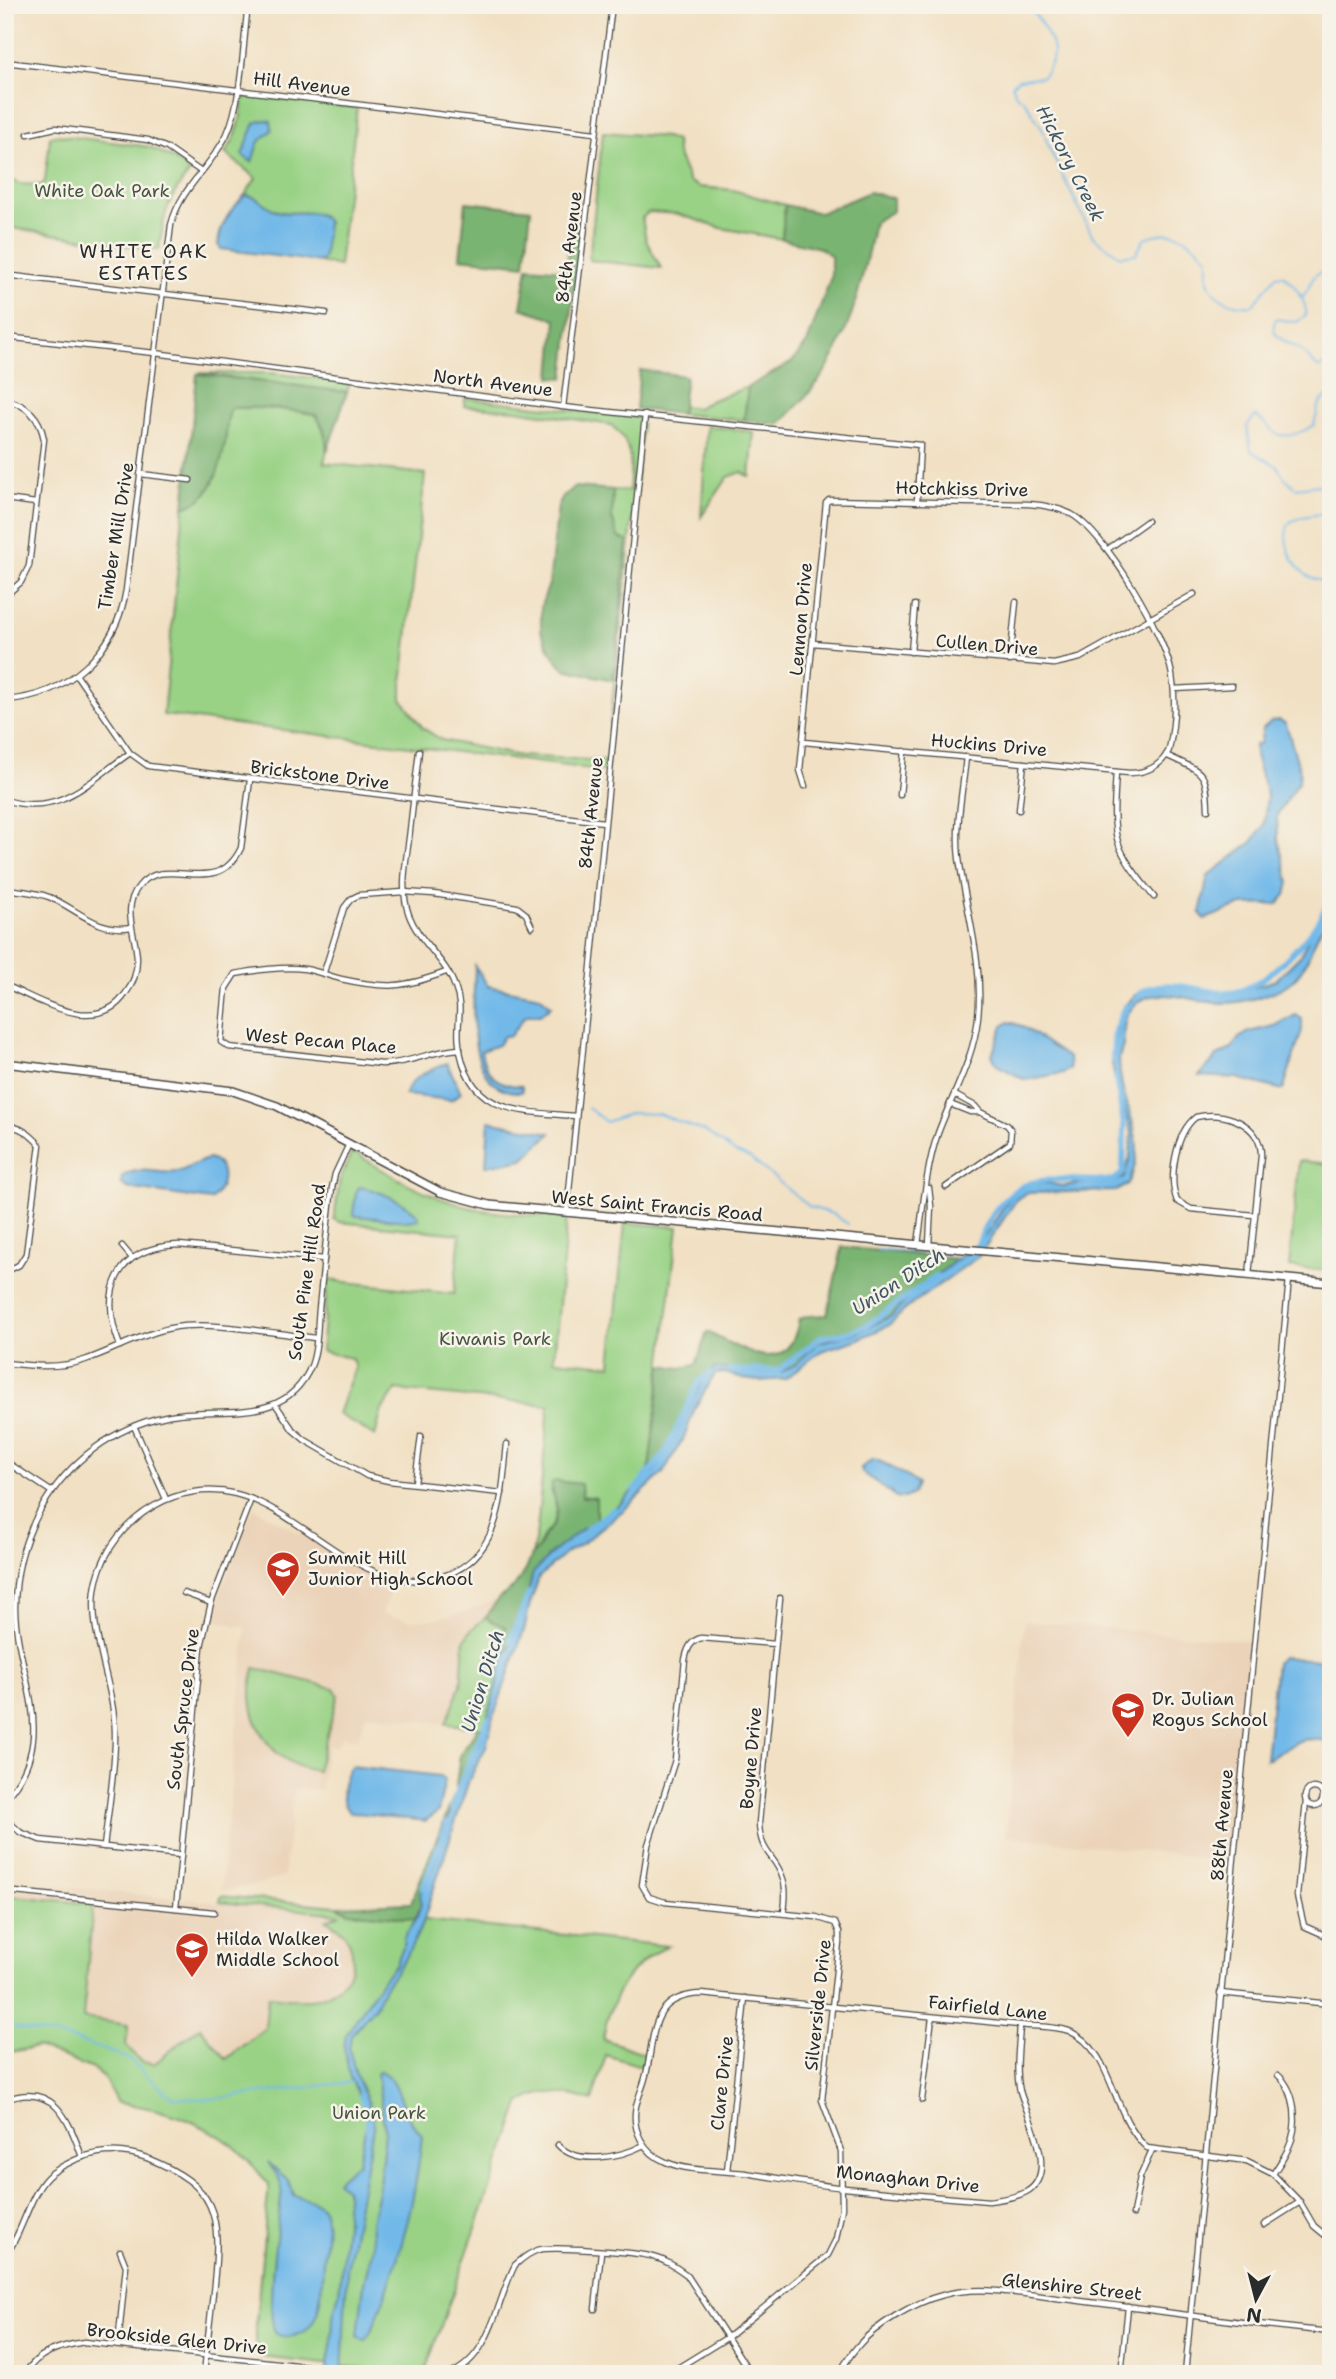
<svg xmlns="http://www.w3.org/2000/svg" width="1336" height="2379" font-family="'Shantell Sans',sans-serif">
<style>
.built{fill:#ebd3b9}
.green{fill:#99d285;stroke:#627e58;stroke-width:2}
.forest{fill:#7ab472;stroke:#52704e;stroke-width:2}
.water{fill:#72b9e9;stroke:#4e728a;stroke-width:2}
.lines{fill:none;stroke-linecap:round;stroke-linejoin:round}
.stream{stroke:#72b9e9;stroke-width:2}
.canal{stroke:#72b9e9;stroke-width:6}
.street-casing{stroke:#494642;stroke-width:7}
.secondary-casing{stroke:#494642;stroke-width:10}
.street{stroke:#fff;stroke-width:4.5}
.secondary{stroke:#fff;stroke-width:7}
.labels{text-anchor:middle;stroke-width:5;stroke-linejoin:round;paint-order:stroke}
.street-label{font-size:18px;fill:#2b2b2b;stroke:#f7f3e8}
.park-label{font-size:18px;fill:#465542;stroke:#f7f3e8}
.poi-label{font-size:18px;fill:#2b2b2b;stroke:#f7f3e8;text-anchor:start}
.water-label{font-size:19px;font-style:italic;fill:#405664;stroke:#f7f3e8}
.neighbourhood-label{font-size:19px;letter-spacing:2px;fill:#2b2b2b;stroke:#f7f3e8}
</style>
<rect width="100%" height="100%" fill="#f7f3e8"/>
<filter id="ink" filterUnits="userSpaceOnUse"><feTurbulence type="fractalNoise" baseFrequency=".0143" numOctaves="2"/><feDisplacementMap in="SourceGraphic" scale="14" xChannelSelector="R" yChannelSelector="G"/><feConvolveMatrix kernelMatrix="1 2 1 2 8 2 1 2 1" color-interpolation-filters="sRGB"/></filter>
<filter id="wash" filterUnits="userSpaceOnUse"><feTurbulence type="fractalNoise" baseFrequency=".00686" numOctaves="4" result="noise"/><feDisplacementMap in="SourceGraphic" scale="28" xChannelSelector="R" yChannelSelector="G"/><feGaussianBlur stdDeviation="1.57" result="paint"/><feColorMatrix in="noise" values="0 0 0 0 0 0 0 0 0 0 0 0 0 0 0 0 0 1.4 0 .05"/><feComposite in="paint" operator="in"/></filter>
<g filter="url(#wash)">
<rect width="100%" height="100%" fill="#f1e0c3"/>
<g class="built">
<polygon points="255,1508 392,1586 382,1614 410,1620 427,1620 461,1613 498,1599 487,1616 471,1630 464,1641 461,1685 446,1724 366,1714 358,1739 341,1737 337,1746 328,1745 320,1790 294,1788 284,1877 259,1884 221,1891 246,1628 212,1619 217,1601 251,1512"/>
<polygon points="1024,1621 1252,1641 1228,1863 1225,1860 1006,1836"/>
<polygon points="5,1881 343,1915 397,1957 196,2092 5,2018"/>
</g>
<g class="green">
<path d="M249 96 357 108 339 266 320 262 324 256 319 214C303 214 286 215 271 209 262 204 256 195 245 195L256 178 225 153C238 136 241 120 243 99Z"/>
<polygon points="603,132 665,137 676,141 677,153 689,181 699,187 733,190 785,205 782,239 721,228 678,214 649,212 642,218 646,240 661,268 589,260"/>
<path d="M57 135 150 147 178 161 190 172C166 200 164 214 159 250L5 227V177L20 184 41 185 45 181 50 137Z"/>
<polygon points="198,373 270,373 350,382 347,392"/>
<polygon points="748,387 744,420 681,414 682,406 697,408 712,400"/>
<path d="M465 398 637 417 642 425 606 771 163 715 184 507 199 500 226 436V420L231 408C260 407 288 408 316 415 326 432 329 445 324 463L425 474 402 684V699L423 728 442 740 520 756 607 761 627 542 618 537 612 518 613 490 629 491C632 464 633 442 611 425L516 410 464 406Z"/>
<polygon points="707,426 754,432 750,477 742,472 728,477 701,517"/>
<path d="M351 1154H357C389 1175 428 1196 464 1206 497 1215 533 1215 567 1217L554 1360 611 1365 625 1223 678 1227 648 1477 602 1521 596 1524V1498L551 1490 557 1509 554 1524 544 1535 538 1549 532 1555 537 1530 549 1405 396 1390 382 1410 375 1436 338 1414 355 1366 351 1358 321 1351 328 1280 454 1294 460 1234 339 1222 334 1219 340 1179Z"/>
<polygon points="1299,1161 1331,1164 1331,1271 1289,1267"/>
<path d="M487 1616 489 1620 505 1627C508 1662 491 1695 485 1728L446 1724 461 1685 464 1641 471 1630Z"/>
<path d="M255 1668 334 1688 338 1695 317 1771C268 1765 240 1713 255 1668Z"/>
<path d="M5 1895 93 1904 83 2018 128 2025 126 2045 141 2062 154 2064 200 2027 226 2059 265 2028 268 1996C286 1997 307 2003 324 1996 360 1981 363 1937 326 1920L340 1914 220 1902 221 1896 337 1906 350 1912 668 1946C630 1963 609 1998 603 2039L646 2054 644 2067 606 2055 592 2101C568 2093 541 2087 520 2104L424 2374H416L260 2357 256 2342V2321L269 2184C257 2171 245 2155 231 2144 199 2120 156 2107 117 2103L103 2076 95 2070 37 2047 5 2053Z"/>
</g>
<g class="forest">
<path d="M869 192 893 198V211L874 222C864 274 852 331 822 376 810 394 794 410 778 425L744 420 748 387 792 362 807 343 831 277V256L820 248 782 239 785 205 820 213Z"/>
<polygon points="466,202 531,209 525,265 460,258"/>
<polygon points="571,222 582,223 564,378 551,377 556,319 521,308 528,267 566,270"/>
<polygon points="640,370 686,376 681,414 636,409"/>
<path d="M197 374 347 392 328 449 323 427 316 415C288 408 260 407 231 408 227 418 227 425 226 435 224 454 216 488 199 500 195 503 189 504 184 507Z"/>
<polygon points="575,487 613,490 612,518 618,537 627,541 613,680 564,669 551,652 541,631 541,606 549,584 558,506 564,496"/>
<path d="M842 1247 958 1259 909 1297 893 1315 857 1333 828 1340 789 1369 765 1373 733 1369 705 1376 668 1451 648 1477 662 1365 681 1368 696 1365 707 1332C742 1349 789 1382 799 1319L809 1316 827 1315Z"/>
<polygon points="555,1481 581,1484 582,1497 596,1498 596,1524 584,1528 547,1557 505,1655 505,1627 489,1620 487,1616 498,1599 514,1587 526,1570 532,1555 538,1549 544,1535 554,1524 557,1509 551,1483"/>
<polygon points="478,1728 485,1728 482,1739 446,1822 445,1833 433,1869 421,1889 421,1903 416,1919 350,1912 337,1906 411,1903 455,1793 460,1755"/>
</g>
<g class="water">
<polygon points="264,120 271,121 272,130 258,143 252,162 242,155 255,123"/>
<path d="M245 195C258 195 267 209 280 212 295 215 319 207 327 222L324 256 320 262 221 249 218 245C220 223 231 210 245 195Z"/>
<polygon points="1280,720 1286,724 1300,771 1299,781 1277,815 1278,838 1289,882 1286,895 1278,904 1242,905 1205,919 1200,913 1208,876 1252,842 1264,825 1267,796 1255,755 1255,744 1260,744 1263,728 1272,721"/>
<path d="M1331 906V918C1328 922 1323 926 1320 930 1310 949 1307 971 1288 984 1271 996 1242 1003 1222 1003 1192 1003 1148 979 1128 1014 1122 1024 1125 1034 1123 1045 1122 1050 1119 1055 1119 1060 1119 1107 1152 1136 1128 1184L1116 1191 1026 1193 1017 1199 979 1256 908 1307 888 1326 856 1340 821 1351 785 1379 758 1381 743 1379 725 1373 715 1374 695 1408 685 1435 663 1473 626 1508 583 1543 566 1553 539 1577 529 1607 525 1627 493 1718 486 1747 469 1780 422 1925 407 1956 384 1987 375 2007 351 2035 349 2049 356 2075 370 2106 374 2123 347 2269 342 2374H326L332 2341 333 2317 339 2293 346 2224V2189L337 2181 358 2162 367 2121 365 2106 350 2078 344 2048 346 2035 384 1977 395 1965 403 1948 404 1937 417 1917 421 1903 420 1893 433 1869 452 1806 482 1739 501 1667 524 1609 533 1573 554 1551 584 1528 602 1521 654 1471 668 1451 705 1376 715 1368 765 1373 782 1372 796 1364 818 1343 857 1333 893 1315 909 1297 983 1239 1009 1199 1022 1186 1044 1183 1063 1186 1088 1182H1110L1124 1178 1130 1156 1132 1133 1115 1081 1112 1063 1122 1009 1135 995 1153 988 1169 986 1211 993H1236L1276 980 1300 956 1318 919Z"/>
<path d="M475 966 488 986 540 996 551 1006 540 1015H526L510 1036H504L498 1045 481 1051C485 1075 498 1086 522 1086V1092C462 1094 474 1007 475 966Z"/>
<polygon points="1296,1015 1302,1019 1302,1030 1283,1090 1237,1078 1199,1076 1217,1056 1231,1049 1239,1038 1249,1032 1274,1026"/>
<polygon points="1009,1022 1022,1026 1069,1058 1070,1069 1063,1073 1025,1080 997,1065 992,1055 1003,1026"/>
<path d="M447 1063 461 1093 451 1100 405 1095C410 1076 431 1070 447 1063Z"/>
<polygon points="489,1121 551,1133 523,1159 486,1166"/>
<path d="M209 1159C229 1165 224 1189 211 1200L127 1188 121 1183 122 1177C138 1164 158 1175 177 1172 189 1169 197 1161 209 1159Z"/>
<path d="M359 1187C378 1189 406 1203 419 1216V1219L407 1221 355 1216 353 1214 356 1193Z"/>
<path d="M873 1459C882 1461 911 1478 917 1484L913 1494 904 1498 896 1497 862 1472 861 1468Z"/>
<path d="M1282 1657 1331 1661V1742C1294 1733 1294 1747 1266 1760L1276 1663Z"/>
<path d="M351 1766 440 1776 445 1781 438 1812 425 1821 349 1812C338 1801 342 1778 351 1766Z"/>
<path d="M380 2071C397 2079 401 2102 409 2118 412 2125 419 2129 422 2136 416 2195 402 2252 381 2307 377 2318 372 2333 364 2341L358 2336 364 2283 373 2246 371 2222 378 2192 385 2132 377 2074Z"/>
<path d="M268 2162 288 2180 293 2195C301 2199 318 2200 322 2208 331 2222 324 2248 323 2263 321 2285 324 2327 296 2335 289 2338 282 2337 275 2333 264 2304 279 2223 282 2188L278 2177Z"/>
</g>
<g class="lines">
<g class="stream">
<path d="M1027 5C1036 15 1052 37 1053 51 1054 61 1047 70 1042 77L1018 79 1012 85 1016 95 1024 100 1042 128 1050 150 1093 237 1120 256 1136 254 1145 238C1176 227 1187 237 1208 258 1208 265 1207 274 1208 281 1213 300 1237 307 1253 305L1276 276 1283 275C1294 284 1307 301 1306 315L1297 322 1276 319C1266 338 1290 342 1302 351 1308 356 1313 363 1319 368L1331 361"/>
<path d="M1299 296H1303C1318 279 1305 275 1331 269"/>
<path d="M1331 395C1314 403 1319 410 1314 425 1305 431 1288 439 1277 434 1270 430 1265 421 1255 416L1247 426 1251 451 1277 466 1284 477 1296 488 1318 485 1331 488"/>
<path d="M1331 512 1302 517 1290 522C1276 543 1303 590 1331 579"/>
<polyline points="588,1108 606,1122 631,1113 659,1114 706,1132 736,1153 750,1158 810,1207 833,1214 848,1224"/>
<polyline points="878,1250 961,1254 963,1257"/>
<polyline points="5,2025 76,2040 119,2055 129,2059 166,2093 175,2098 210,2099 351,2082"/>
</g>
<g class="canal">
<path d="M1139 994C1164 975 1199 993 1228 993 1260 992 1311 939 1324 911 1329 903 1330 894 1331 885"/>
<polyline points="1113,1059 1115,1031 1125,1006"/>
<path d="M975 1249C982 1240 983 1229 989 1220 1022 1168 1052 1181 1106 1181L1114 1180 1123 1173 1124 1125 1116 1077"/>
<polyline points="730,1370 778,1371 821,1337 844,1334 866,1326 937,1276"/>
<polyline points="635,1490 665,1454 699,1382 709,1373"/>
<polyline points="587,1529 614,1509"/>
<polyline points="510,1641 529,1593"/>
<polyline points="452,1809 462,1779 488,1719"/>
<polyline points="423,1888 447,1823"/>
<polyline points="361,2095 367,2114 368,2132"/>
</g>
</g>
</g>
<g filter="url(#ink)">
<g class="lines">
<g class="street-casing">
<g id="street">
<polyline points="5,62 595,133"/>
<polyline points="28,134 55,128 148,140 167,148 200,171"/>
<polyline points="5,275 326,313"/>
<polyline points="5,337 155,353 563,407 920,445 917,502"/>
<path d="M5 400C27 404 40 418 44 439L29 566 21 582 5 596"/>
<polyline points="563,407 612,5"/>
<polyline points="141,474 190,480"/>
<polyline points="5,499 36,503"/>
<polyline points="1108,549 1147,521"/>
<polyline points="813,643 1054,664 1080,658 1194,594"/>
<polyline points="911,652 915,605"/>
<polyline points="1010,661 1016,602"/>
<polyline points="77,676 130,753 148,766 604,822"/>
<polyline points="1174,689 1232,686"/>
<path d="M5 700C68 696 116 652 126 590L171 225C181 186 211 168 227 134 242 101 243 42 248 5"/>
<path d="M804 742 1129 773C1146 773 1162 766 1169 750 1174 726 1176 699 1172 675 1166 636 1106 533 1071 514 1059 508 1043 505 1029 504L829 500 826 503 800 770 805 786"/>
<path d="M419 751C416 777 413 804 410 830 407 858 399 889 409 915 419 942 446 960 455 987 464 1010 456 1022 459 1044 468 1115 520 1111 576 1116"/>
<path d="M1166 755C1202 773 1207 768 1208 810"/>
<path d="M1116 772C1112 838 1111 845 1154 897"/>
<polyline points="900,795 904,751"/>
<path d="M5 800C60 817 88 782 130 753"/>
<polyline points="1019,810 1024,763"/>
<path d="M5 889C20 891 35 892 49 897 78 909 97 933 131 927"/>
<polyline points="324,972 344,908 351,899 359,895 404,892 434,894 517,907 526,914 532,927"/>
<path d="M446 972C403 988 386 989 341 979 328 976 318 971 305 969 282 966 257 970 235 974L226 988 221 1042 229 1047 382 1064C410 1064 432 1050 460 1049"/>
<path d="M5 985C39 1000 98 1037 126 993 134 983 137 971 137 958 136 935 121 907 139 886 167 852 216 901 241 848L250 780"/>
<polyline points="950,1104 970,1112 979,1112"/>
<path d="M5 1125C21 1127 29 1133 40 1145L26 1254 19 1265 5 1272"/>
<polyline points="946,1187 1010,1143 1011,1130 1007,1125 980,1112 975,1106 955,1095"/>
<polyline points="929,1188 931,1206 929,1245"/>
<polyline points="567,1212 645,415"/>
<path d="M918 1244C923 1209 926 1167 938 1133 952 1095 974 1059 978 1017 984 964 966 910 959 858 955 826 963 789 966 757"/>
<polyline points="122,1246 132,1258"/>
<path d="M1249 1275 1261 1156C1262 1123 1222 1110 1196 1117 1176 1132 1168 1178 1177 1201L1191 1209 1254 1215"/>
<path d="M120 1346C99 1292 115 1247 179 1245L324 1259"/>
<path d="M5 1363C32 1366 59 1369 85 1360 114 1350 141 1334 171 1328 210 1320 275 1334 316 1338"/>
<polyline points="276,1405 293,1430 305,1440 367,1476 389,1481 502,1493"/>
<polyline points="134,1426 166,1499"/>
<polyline points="5,1461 52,1492"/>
<polyline points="415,1483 421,1436"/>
<polyline points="184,1593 211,1603"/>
<path d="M780 1598 759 1823C760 1855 776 1855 783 1879 787 1889 785 1902 784 1913"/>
<circle cx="1314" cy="1797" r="9"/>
<path d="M5 1799C62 1736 16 1678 15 1608 15 1572 24 1538 42 1507 69 1461 114 1427 166 1416 218 1405 285 1428 311 1366 318 1349 317 1327 319 1309 323 1268 327 1228 332 1188L335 1174 349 1144"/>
<polyline points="1306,1801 1297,1896 1304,1926 1331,1938"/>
<polyline points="5,1818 20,1832 40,1840 181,1855"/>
<path d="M104 1847C108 1811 116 1767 115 1731 114 1682 85 1627 97 1580 105 1548 126 1522 154 1506 178 1492 208 1487 236 1494 308 1512 366 1603 446 1575 502 1555 502 1492 507 1444"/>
<polyline points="5,1891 214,1912"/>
<polyline points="176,1908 201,1647 211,1603 251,1499"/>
<polyline points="1220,1993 1331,2004"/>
<path d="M1020 2025C1019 2046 1015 2070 1020 2091 1027 2117 1060 2174 1026 2192 1015 2198 1001 2199 989 2201 941 2197 893 2193 845 2188 812 2184 778 2178 745 2173 720 2170 689 2172 666 2162 644 2153 631 2130 636 2106 639 2094 645 2083 647 2070 655 2032 651 1996 701 1994L1020 2025C1035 2027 1055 2026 1069 2031 1114 2050 1111 2116 1147 2148L1247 2161 1273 2174 1300 2202 1314 2226 1331 2240"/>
<path d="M5 2100C54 2082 68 2118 82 2157"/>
<polyline points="922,2100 932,2017"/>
<path d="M558 2145C578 2166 621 2157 644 2145"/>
<polyline points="727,2171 745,1998"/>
<path d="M1273 2174C1278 2166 1284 2158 1288 2149 1299 2127 1297 2092 1278 2075"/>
<polyline points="1133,2214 1140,2177 1152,2150"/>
<polyline points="1264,2225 1300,2202"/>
<path d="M5 2256C23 2234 30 2189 52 2173 80 2153 114 2145 147 2158 218 2187 221 2214 214 2283 211 2314 207 2344 204 2374"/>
<polyline points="595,2309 601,2252"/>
<polyline points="118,2345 126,2266 120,2251"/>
<path d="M25 2374C37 2352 61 2346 84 2342L379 2374"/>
<path d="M450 2374C492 2356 496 2302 515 2265 522 2259 528 2253 538 2250 551 2246 639 2252 653 2257 666 2260 677 2268 687 2275L751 2374"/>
<path d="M668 2374 728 2337 828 2255 836 2239 842 2208 841 2151 822 2100 839 1943V1932L835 1923 816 1917 665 1902 649 1897 642 1885 648 1845 675 1760 685 1660C687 1650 690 1641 701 1638L775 1644"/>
<path d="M839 2374C844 2365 850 2355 857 2347 875 2325 915 2302 943 2295 981 2284 1026 2295 1065 2299 1154 2310 1242 2324 1331 2332"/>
<polyline points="1121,2374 1128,2307"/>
<polyline points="1185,2374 1289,1279"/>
</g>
</g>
<g class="secondary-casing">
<polyline id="secondary" points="5,1063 233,1091 277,1106 440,1192 489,1205 1331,1283"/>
</g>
<use href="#street" class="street"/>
<use href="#secondary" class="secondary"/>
</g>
</g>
<defs>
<g id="school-pin" transform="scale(1.75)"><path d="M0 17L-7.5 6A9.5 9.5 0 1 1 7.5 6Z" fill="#c8321e" stroke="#f7f3e8"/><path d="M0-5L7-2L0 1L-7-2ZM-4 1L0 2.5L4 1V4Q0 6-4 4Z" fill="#fff"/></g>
</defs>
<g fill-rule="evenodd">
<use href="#school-pin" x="283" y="1568"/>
<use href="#school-pin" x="1128" y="1709"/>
<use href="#school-pin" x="192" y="1949"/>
</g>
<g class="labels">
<g class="street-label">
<text transform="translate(302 84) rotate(7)" y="6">Hill Avenue</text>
<text transform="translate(569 247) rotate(-83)" y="6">84th Avenue</text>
<text transform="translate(493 383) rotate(7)" y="6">North Avenue</text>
<text transform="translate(962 489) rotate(1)" y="6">Hotchkiss Drive</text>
<text transform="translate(116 536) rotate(-81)" y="6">Timber Mill Drive</text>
<text transform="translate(801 619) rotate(-85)" y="6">Lennon Drive</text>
<text transform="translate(987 645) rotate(5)" y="6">Cullen Drive</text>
<text transform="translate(989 745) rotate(5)" y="6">Huckins Drive</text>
<text transform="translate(320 775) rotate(7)" y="6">Brickstone Drive</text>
<text transform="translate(591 813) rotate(-84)" y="6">84th Avenue</text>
<text transform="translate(321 1041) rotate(5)" y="6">West Pecan Place</text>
<text transform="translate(657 1206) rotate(5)" y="6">West Saint Francis Road</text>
<text transform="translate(307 1272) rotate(-82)" y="6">South Pine Hill Road</text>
<text transform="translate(183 1709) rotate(-83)" y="6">South Spruce Drive</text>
<text transform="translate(751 1758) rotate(-85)" y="6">Boyne Drive</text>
<text transform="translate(1222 1825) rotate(-85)" y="6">88th Avenue</text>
<text transform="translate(818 2005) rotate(-84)" y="6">Silverside Drive</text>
<text transform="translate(988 2008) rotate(6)" y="6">Fairfield Lane</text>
<text transform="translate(722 2083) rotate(-84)" y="6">Clare Drive</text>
<text transform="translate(908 2179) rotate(6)" y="6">Monaghan Drive</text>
<text transform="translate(1072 2287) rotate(6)" y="6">Glenshire Street</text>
<text transform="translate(177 2339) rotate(6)" y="6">Brookside Glen Drive</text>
</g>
<g class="park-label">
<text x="102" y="197">White Oak Park</text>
<text x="495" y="1345">Kiwanis Park</text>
<text x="379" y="2119">Union Park</text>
</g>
<g class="poi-label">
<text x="308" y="1564">Summit Hill<tspan x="308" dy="21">Junior High School</tspan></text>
<text x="1152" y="1705">Dr. Julian<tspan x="1152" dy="21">Rogus School</tspan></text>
<text x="216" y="1945">Hilda Walker<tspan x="216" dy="21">Middle School</tspan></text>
</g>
<g class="water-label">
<text transform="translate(1071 163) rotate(63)" y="7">Hickory Creek</text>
<text transform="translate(898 1281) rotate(-33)" y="7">Union Ditch</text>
<text transform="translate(482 1681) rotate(-73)" y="7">Union Ditch</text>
</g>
<g class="neighbourhood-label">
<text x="144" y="258">WHITE OAK<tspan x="144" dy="22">ESTATES</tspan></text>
</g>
</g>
<rect width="1336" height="2379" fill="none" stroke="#f7f3e8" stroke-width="28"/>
<g transform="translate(1256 2299) rotate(187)" stroke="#f7f3e8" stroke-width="5" paint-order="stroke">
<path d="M0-5L12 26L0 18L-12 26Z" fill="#2b2b2b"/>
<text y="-10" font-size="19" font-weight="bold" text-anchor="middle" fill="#2b2b2b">N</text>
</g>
</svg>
